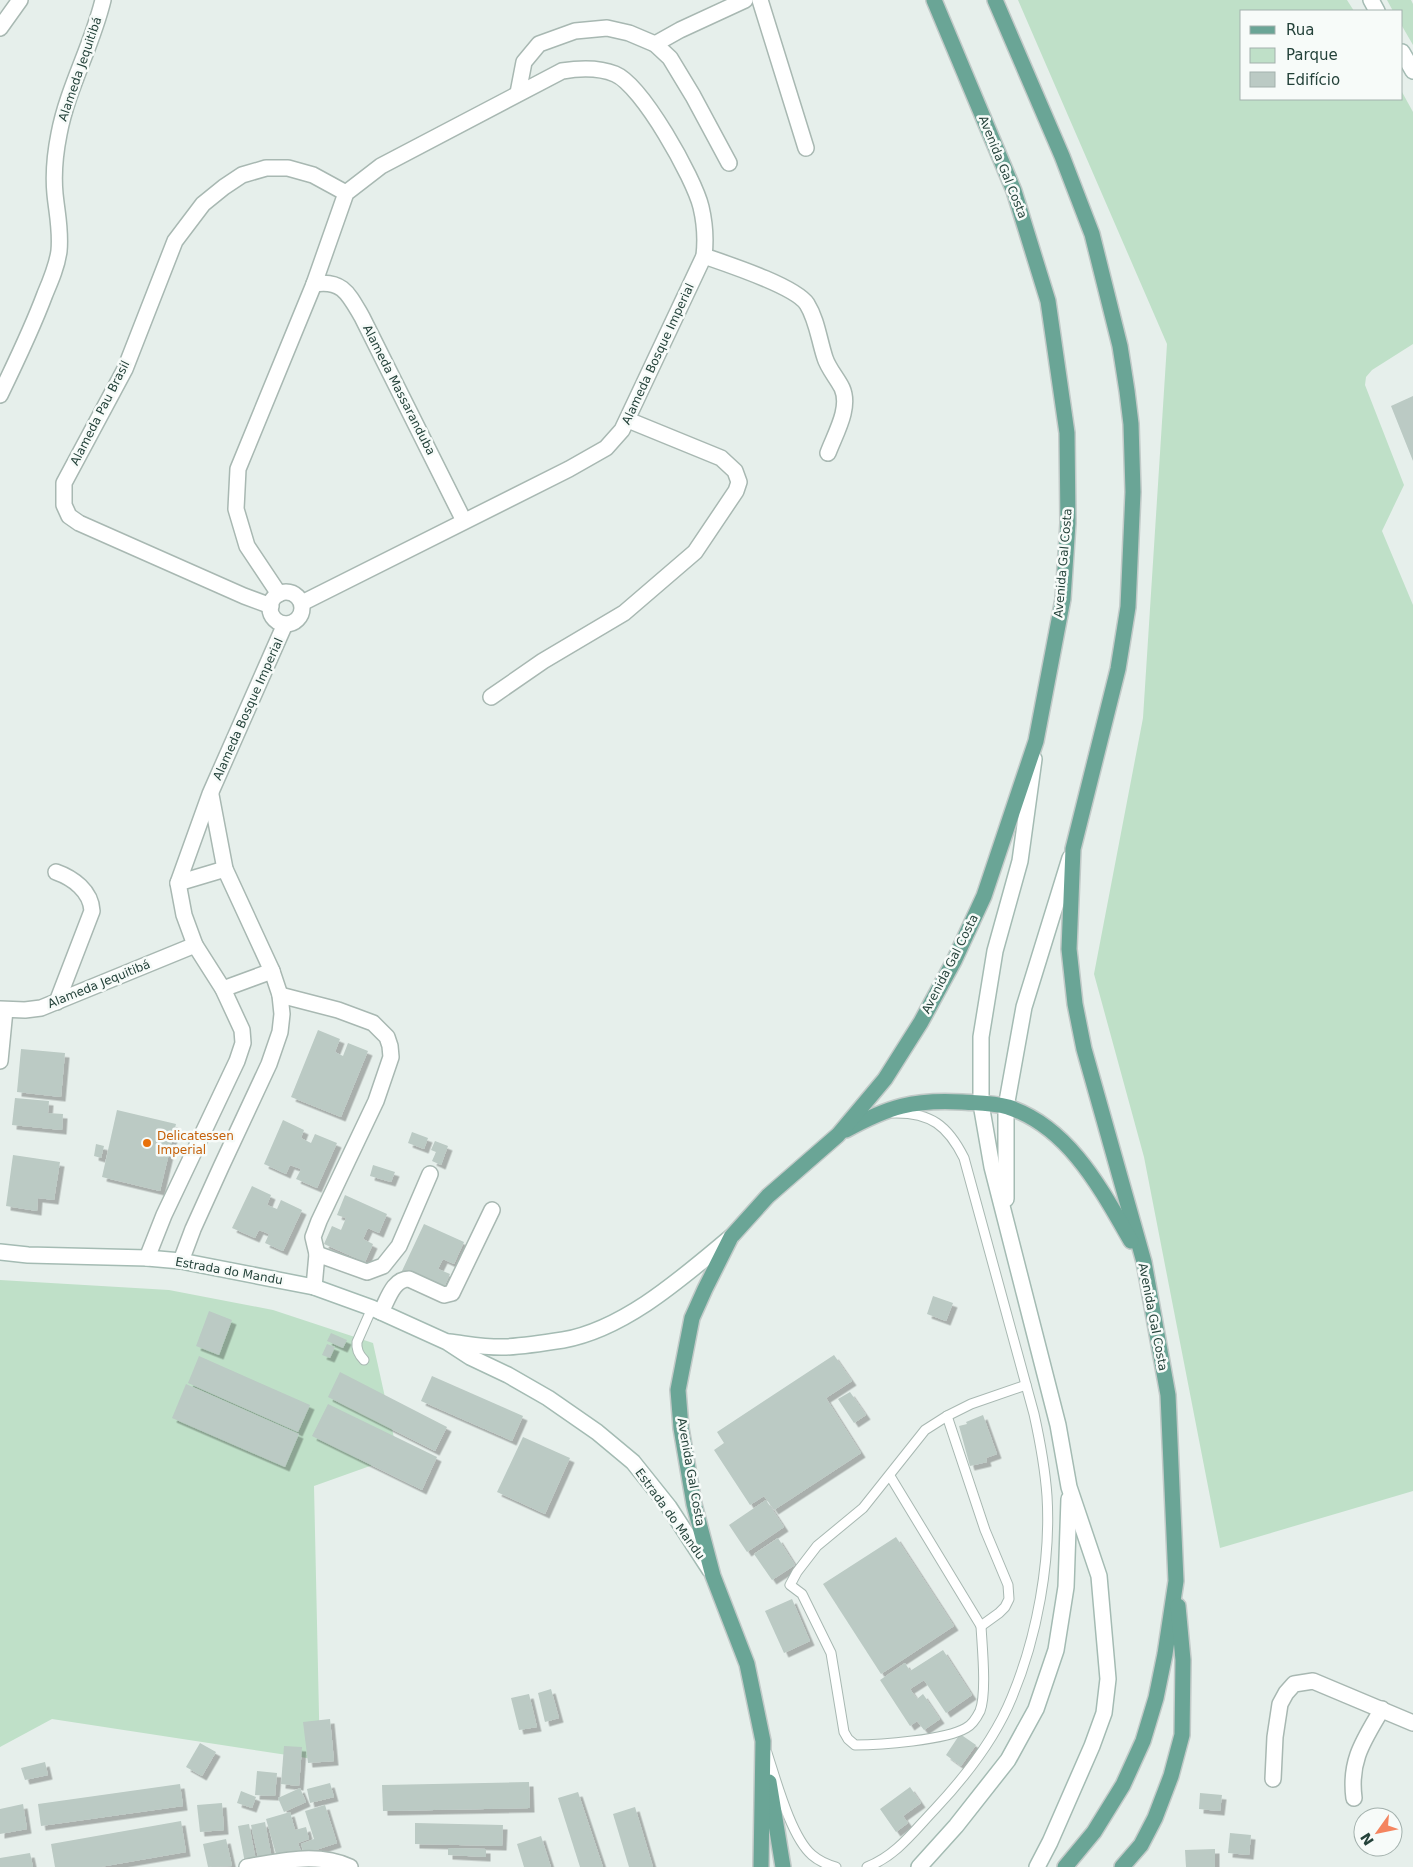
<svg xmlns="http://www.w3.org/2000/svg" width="1413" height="1867" font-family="'DejaVu Sans',sans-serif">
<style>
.green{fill:#bfe0c8}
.building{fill:#bbcac4;filter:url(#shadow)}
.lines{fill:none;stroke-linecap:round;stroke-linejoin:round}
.service-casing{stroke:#a8b8b2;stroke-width:11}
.minor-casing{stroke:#a8b8b2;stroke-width:18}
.secondary-casing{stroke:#a4bbb3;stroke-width:18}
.primary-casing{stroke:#c2cac8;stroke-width:18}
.service{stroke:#fff;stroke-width:9}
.minor{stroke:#fff;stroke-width:15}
.secondary{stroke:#fff;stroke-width:15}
.primary{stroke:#6aa596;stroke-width:15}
.food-dot{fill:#e8710a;stroke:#f7fbf9;stroke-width:2}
.labels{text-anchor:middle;stroke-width:5;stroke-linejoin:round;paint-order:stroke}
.street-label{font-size:12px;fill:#24423a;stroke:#f7fbf9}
.food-label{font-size:12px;fill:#c56008;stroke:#f7fbf9;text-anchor:start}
</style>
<defs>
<filter id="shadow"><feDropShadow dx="4.5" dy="4.5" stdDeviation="0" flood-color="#0004"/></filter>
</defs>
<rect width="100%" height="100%" fill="#e6efeb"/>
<g class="green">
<polygon points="1018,0 1347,0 1354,11 1242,11 1242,99 1402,99 1402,92 1413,112 1413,344 1372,370 1366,377 1365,385 1404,485 1382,531 1413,605 1413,1491 1220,1548 1144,1157 1094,974 1143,718 1167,344"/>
<polygon points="1387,0 1411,0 1413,4 1413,45 1402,26 1402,11 1393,11"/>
<polygon points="0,1280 169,1290 273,1310 373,1343 398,1456 314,1486 320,1760 52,1719 0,1747"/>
</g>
<g class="building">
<polygon points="1413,396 1413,461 1391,406"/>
<polygon points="318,1030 340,1039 335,1052 343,1056 348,1043 368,1051 341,1117 291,1097"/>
<polygon points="21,1049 65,1053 61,1097 17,1092"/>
<polygon points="15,1098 49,1101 48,1113 63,1114 62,1130 12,1125"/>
<polygon points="117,1110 176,1124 160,1191 102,1177"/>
<polygon points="283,1120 304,1130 301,1138 311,1143 315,1134 337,1143 317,1188 296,1179 301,1169 290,1165 286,1174 264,1164"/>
<polygon points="412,1132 428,1138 424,1149 408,1143"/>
<polygon points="435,1141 448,1146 441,1165 432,1161 436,1152 431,1150"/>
<polygon points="96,1144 104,1146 101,1158 94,1156"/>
<polygon points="13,1155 60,1162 54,1200 38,1198 37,1211 6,1206"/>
<polygon points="373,1165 395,1172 391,1182 370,1176"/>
<polygon points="252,1186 271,1195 267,1205 277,1209 281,1200 302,1210 283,1251 265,1243 269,1234 259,1230 255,1238 232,1228"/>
<polygon points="345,1195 387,1214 379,1233 368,1228 363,1239 373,1244 365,1262 324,1244 332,1226 341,1230 346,1218 337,1215"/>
<polygon points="424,1224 464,1242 454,1264 443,1259 438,1269 450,1274 442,1292 401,1273"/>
<polygon points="933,1296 953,1303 946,1321 927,1314"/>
<polygon points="209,1311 232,1320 219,1355 196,1346"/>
<polygon points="331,1333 347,1340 343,1348 327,1341"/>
<polygon points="327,1344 335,1347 330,1358 322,1355"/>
<polygon points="834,1355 852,1381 826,1398 861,1453 774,1510 764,1496 750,1505 714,1450 724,1443 717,1432"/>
<polygon points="199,1356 310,1405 298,1432 188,1383"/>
<polygon points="340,1372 447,1427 435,1451 328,1397"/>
<polygon points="432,1376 523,1416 512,1441 421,1401"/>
<polygon points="186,1384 299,1434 285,1467 172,1418"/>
<polygon points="850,1392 866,1415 854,1423 838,1399"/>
<polygon points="328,1404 437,1457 422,1490 312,1436"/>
<polygon points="983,1415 997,1454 986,1458 987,1462 970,1466 959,1426 967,1424 966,1422"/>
<polygon points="523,1437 570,1458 545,1514 497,1492"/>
<polygon points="766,1500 784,1527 747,1552 729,1525"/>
<polygon points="896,1537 954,1626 881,1674 823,1584"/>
<polygon points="778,1538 795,1565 772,1580 754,1554"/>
<polygon points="792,1599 810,1641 784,1653 765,1611"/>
<polygon points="943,1650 972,1695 946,1713 924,1680 910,1689 917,1699 923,1694 940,1719 924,1730 917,1721 910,1726 880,1680 905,1663 910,1671"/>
<polygon points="551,1689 559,1718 545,1722 538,1693"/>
<polygon points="529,1694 537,1727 519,1730 511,1698"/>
<polygon points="330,1719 334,1761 308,1763 303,1722"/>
<polygon points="960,1734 976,1745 961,1766 946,1755"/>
<polygon points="200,1743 216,1752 202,1776 186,1767"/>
<polygon points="284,1746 302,1747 299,1786 281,1784"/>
<polygon points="45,1762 48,1775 25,1780 21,1768"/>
<polygon points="257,1771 277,1773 275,1796 255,1795"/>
<polygon points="529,1782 530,1808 383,1811 382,1785"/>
<polygon points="330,1783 334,1797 310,1803 307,1789"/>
<polygon points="180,1784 183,1806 41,1826 38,1804"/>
<polygon points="910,1787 921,1803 903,1816 908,1823 896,1832 880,1809"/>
<polygon points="300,1788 306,1802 284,1812 278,1798"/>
<polygon points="241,1791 256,1797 252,1808 237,1803"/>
<polygon points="578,1792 603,1867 580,1867 558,1798"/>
<polygon points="1200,1793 1222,1795 1220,1811 1199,1809"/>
<polygon points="222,1803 224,1830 200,1832 197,1805"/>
<polygon points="23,1804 27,1829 0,1834 0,1809"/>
<polygon points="325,1805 337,1843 304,1854 301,1844 314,1839 305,1811"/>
<polygon points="635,1807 653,1867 629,1867 613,1814"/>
<polygon points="290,1812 295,1830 306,1827 309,1839 298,1843 302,1854 278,1861 266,1819"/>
<polygon points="181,1821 186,1852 100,1867 55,1867 51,1844"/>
<polygon points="265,1822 272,1859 259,1862 251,1825"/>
<polygon points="415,1823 503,1825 502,1846 415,1844"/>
<polygon points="249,1824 256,1861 245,1863 238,1826"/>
<polygon points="1230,1833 1251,1835 1249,1855 1228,1853"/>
<polygon points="541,1836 551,1867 524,1867 517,1844"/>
<polygon points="226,1839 232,1866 208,1867 203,1844"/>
<polygon points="448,1848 486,1849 486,1857 448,1855"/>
<polygon points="1215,1849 1215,1867 1186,1867 1185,1850"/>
<polygon points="30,1853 33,1867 0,1867 0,1858"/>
</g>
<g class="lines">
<g class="service-casing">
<g id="service">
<path d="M364 1360C359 1355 356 1350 357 1342L372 1308"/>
<polyline points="890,1476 981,1626 999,1613 1005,1607 1009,1599 1008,1585 985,1530 947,1416"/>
<path d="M981 1626C982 1646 987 1693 980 1711 977 1717 972 1725 966 1728 946 1740 880 1745 855 1745L848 1739 844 1732 831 1653 802 1594 790 1585 797 1572 817 1546 863 1508 925 1430 947 1416 971 1404 1026 1385"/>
<path d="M767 1753C776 1780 791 1837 812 1855 819 1861 828 1865 836 1867"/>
<path d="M867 1867C896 1856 914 1831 935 1809 966 1776 995 1739 1012 1697 1037 1637 1051 1561 1047 1496 1045 1468 1040 1441 1034 1414L964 1158C948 1126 931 1112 893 1113"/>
</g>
</g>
<g class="minor-casing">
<g id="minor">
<polyline points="760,0 806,148"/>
<polyline points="0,28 20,0"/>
<polyline points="655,44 680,30 745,0"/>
<polyline points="518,93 524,62 539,44 575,31 607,28 629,33 655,44 670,58 693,96 729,163"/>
<path d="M704 256C727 264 795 286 807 304 817 320 819 340 825 358 828 368 837 378 842 388 851 408 835 434 828 453"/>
<path d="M314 284C343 279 349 295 362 317L464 521"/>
<path d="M0 395C16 362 32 329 45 294 51 280 57 266 59 251 61 230 57 214 55 194 53 173 55 154 59 134 68 87 92 46 103 0"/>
<circle cx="286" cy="608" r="16"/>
<path d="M279 594 247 546 236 509 238 469 314 284 346 193 381 166 562 71C580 68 598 67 615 74 642 85 694 178 701 207 705 224 706 239 704 256L622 430 606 448 569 469 302 603"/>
<polyline points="271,606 244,596 79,523 69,516 64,505 64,483 125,369 175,241 203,204 224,187 242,175 266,168 288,168 313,175 346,193"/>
<polyline points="491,697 543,661 624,613 695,552 736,491 739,482 735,471 721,458 628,420"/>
<path d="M56 872C73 878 91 891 92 911L57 1002"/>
<polyline points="178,883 225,869"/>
<polyline points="223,989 272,971"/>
<polyline points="280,995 338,1010 373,1023 387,1037 390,1046 391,1057 376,1101 319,1221 313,1237 317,1254"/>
<polyline points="0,1009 25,1010 41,1008 195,945"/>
<polyline points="0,1061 5,1010"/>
<polyline points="147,1258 164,1215 237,1061 243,1043 242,1030 223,989 195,945 184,915 178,883 210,794 285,624"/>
<polyline points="181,1261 193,1229 221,1167 269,1064 280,1032 282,1014 280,995 272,971 225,869 211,795"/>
<polyline points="314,1287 317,1254 367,1272 383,1266 399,1246 430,1174"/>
<path d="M381 1312C388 1299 393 1279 409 1279L444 1295 452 1293 492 1210"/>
<polyline points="1273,1779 1275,1737 1280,1704 1286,1693 1294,1684 1313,1681 1413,1723"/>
<path d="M1354 1798C1349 1760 1364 1740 1382 1709"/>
<path d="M247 1867C280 1861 318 1852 350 1867"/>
</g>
</g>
<g class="secondary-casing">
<g id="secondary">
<polyline points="1371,0 1377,11"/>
<polyline points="1402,52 1413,71"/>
<polyline points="1034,759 1020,861 995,951 981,1037 981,1104 992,1167 1058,1425 1069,1487 1099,1576 1108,1679 1104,1713 1092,1746 1050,1842 1037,1867"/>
<polyline points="1006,1199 1006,1107 1024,1007 1070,858"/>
<polyline points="0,1252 28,1255 147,1258 181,1261 314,1287 372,1308 447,1342 470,1357 508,1375 548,1398 597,1432 633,1462 669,1507 710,1570"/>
<path d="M449 1342C467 1344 487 1348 506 1347 524 1346 544 1343 563 1340 625 1329 683 1277 731 1237"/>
<polyline points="919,1867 956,1826 1008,1760 1036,1709 1056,1650 1066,1587 1069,1499"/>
</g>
</g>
<g class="primary-casing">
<g id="primary">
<polyline points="995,0 1062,156 1092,234 1120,346 1127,391 1131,424 1133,492 1128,607 1118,669 1073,849 1069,949 1075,1004 1084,1049 1144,1262 1168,1395 1176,1581 1165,1654 1156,1698 1143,1741 1123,1785 1094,1832 1065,1867"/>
<path d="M846 1130C888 1107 914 1099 962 1102 976 1103 994 1103 1008 1107 1069 1127 1101 1189 1131 1241"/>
<polyline points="769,1782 783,1867"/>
<polyline points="761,1867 763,1741 747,1664 713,1576 694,1504 681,1428 678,1390 692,1318 705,1289 731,1237 768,1196 838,1135 885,1079 921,1022 954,961 984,896 1036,741 1063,599 1068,523 1067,433 1048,301 1014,191 934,0"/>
<polyline points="1122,1867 1141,1845 1155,1818 1171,1776 1182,1735 1183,1660 1178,1606"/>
</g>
</g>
<use href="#service" class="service"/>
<use href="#minor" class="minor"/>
<use href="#secondary" class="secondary"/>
<use href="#primary" class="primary"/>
</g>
<circle class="food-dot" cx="147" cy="1143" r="5"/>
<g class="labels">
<g class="street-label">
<text transform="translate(80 69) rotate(-71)" y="4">Alameda Jequitibá</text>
<text transform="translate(1003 167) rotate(68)" y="4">Avenida Gal Costa</text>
<text transform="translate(658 354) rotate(-65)" y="4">Alameda Bosque Imperial</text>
<text transform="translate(399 390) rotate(63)" y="4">Alameda Massaranduba</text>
<text transform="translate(100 413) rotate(-63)" y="4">Alameda Pau Brasil</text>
<text transform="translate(1063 563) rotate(-85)" y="4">Avenida Gal Costa</text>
<text transform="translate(248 709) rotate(-66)" y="4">Alameda Bosque Imperial</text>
<text transform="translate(950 964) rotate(-63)" y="4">Avenida Gal Costa</text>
<text transform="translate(99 984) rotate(-22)" y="4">Alameda Jequitibá</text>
<text transform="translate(229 1271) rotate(10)" y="4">Estrada do Mandu</text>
<text transform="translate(1153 1317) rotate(79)" y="4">Avenida Gal Costa</text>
<text transform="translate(691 1472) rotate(80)" y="4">Avenida Gal Costa</text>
<text transform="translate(670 1514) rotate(54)" y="4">Estrada do Mandu</text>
</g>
<g class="food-label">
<text x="157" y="1140">Delicatessen<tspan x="157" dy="14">Imperial</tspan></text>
</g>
</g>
<rect x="1240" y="10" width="162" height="90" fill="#f7fbf9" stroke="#a3b1ad"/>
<rect x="1250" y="26" width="25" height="8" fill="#6aa596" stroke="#a3b1ad"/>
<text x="1286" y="35" font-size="15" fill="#24423a">Rua</text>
<rect x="1250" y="48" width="25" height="15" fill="#bfe0c8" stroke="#a3b1ad"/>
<text x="1286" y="60" font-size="15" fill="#24423a">Parque</text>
<rect x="1250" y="72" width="25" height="15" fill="#bbcac4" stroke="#a3b1ad"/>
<text x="1286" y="85" font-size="15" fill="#24423a">Edifício</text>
<g transform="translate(1378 1832) rotate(237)"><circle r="24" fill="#f7fbf9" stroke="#a3b1ad"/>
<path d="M0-4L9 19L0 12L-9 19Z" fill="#f4845f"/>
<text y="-8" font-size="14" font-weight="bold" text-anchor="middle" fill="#24423a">N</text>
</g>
</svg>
